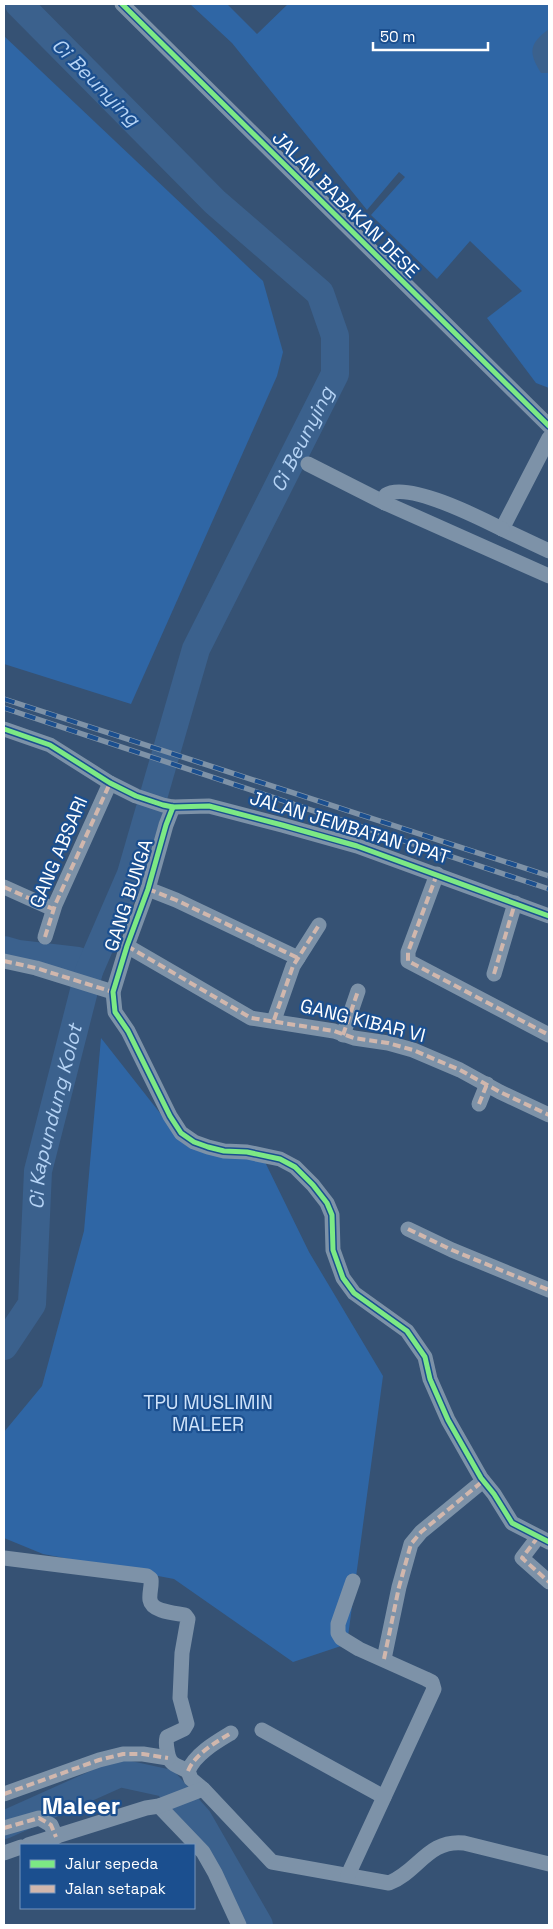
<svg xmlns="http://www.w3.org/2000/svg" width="553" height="1929" font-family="'Space Grotesk',sans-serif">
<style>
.green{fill:#2f66a5}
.water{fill:#3b618d}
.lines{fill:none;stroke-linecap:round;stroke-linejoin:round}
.river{stroke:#3b618d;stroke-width:28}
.minor{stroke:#7d92a8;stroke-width:15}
.rail-casing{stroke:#7e92a7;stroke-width:5.5}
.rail{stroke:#1b4f8f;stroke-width:4;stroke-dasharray:11;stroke-linecap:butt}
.quiet{stroke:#d1b7ad;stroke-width:4;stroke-dasharray:8 4;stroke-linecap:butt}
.cycleway-casing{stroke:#1b4f8f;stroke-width:8}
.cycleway{stroke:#7ce984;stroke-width:5}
.labels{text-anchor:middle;stroke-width:4.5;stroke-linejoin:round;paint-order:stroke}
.street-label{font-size:19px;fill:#fff;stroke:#1b4f8f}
.park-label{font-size:19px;fill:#cfe3fa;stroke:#1b4f8f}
.water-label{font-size:20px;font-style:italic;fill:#b5d3f5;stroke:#1b4f8f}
.district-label{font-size:24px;font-weight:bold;fill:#fff;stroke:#1b4f8f}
</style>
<rect width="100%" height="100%" fill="#365274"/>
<g class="green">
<polygon points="190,4 227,4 257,34 288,4 549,4 549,388 536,383 487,318 522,291 470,241 437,279 371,215 405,177 399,172 367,210 232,43"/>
<polygon points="4,36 263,281 283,352 277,376 131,704 4,664"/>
<polygon points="101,1038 171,1127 265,1162 309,1252 383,1376 347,1644 293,1662 174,1579 43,1554 4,1538 4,1432 42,1386 84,1231"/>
</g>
<path class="water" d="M549 29V73H541C528 52 529 44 549 29Z"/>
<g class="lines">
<g class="river">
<polyline points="4,950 18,954 78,961 89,971"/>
<path id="s1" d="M4 1346 32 1304 38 1171 89 971 131 874 196 649 335 374V336L320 293 215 202 19 4"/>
<polyline points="4,1825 120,1773 166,1783 198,1819 259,1925"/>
</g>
<g class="minor">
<polyline points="122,4 549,426"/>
<polyline points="549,438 502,529 549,551"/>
<polyline points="308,464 385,503 549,576"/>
<path d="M385 503 386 495C407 481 480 518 502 529"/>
<polyline points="4,729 50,745 110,783 136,796 163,805 173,807 209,806 282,825 357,846 549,916"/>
<polyline points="173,807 166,825 148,889 127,946 113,992 115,1012 128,1031 170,1116 181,1133 194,1142 208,1147 224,1151 247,1152 280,1159 295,1167 313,1185 327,1203 332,1215 333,1250 343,1278 354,1293 407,1331 425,1357 430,1379 448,1420 481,1478 494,1494 512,1523 549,1542"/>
<polyline points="437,874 408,952 408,961 549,1035"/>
<polyline points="4,887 53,909"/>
<polyline points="148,889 176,900 298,958"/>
<polyline points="45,937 55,905 110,783"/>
<polyline points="127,946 251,1018 334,1031 354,1038 388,1043 413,1050 460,1070 500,1092 549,1115"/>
<polyline points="4,961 36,968 113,992"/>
<polyline points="494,974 515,903"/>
<polyline points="274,1020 293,966 319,925"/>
<polyline points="343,1035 358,991"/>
<polyline points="479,1104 487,1084"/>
<polyline points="408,1229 452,1250 549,1290"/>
<polyline points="538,1537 522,1558 549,1582"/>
<path d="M4 1558 147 1576 151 1579C152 1586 149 1593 150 1600 152 1612 176 1613 185 1615L188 1619 182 1653 180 1698 187 1724 184 1729 167 1737C166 1741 166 1744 167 1749 169 1765 174 1764 188 1771"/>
<polyline points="384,1659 399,1587 411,1544 421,1532 483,1481"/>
<polyline points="262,1730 384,1797"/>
<path d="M231 1733C216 1742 195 1754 188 1771L191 1779 203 1789 272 1862 389 1883C418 1872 428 1839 464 1843L549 1864"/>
<polyline points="4,1794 99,1760 123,1754 143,1754 168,1758"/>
<polyline points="159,1806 203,1852 215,1873 239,1925"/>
<polyline points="4,1828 39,1818 51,1825 56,1837"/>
<polyline points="28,1845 146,1808 159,1806 203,1789"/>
<polyline points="4,1853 21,1847"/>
<polyline points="348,1875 434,1689 432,1682 426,1679 359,1649 341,1638 338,1633 338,1624 353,1581"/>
</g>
<g class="rail-casing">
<g id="rail">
<polyline points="4,699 549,876"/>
<polyline points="4,708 549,889"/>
</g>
</g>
<use href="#rail" class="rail"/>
<g class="quiet">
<polyline points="437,874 408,952 408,961 549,1035"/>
<polyline points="4,887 53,909"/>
<polyline points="148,889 176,900 298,958"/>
<polyline points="45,937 55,905 110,783"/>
<polyline points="127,946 251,1018 334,1031 354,1038 388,1043 413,1050 460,1070 500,1092 549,1115"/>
<polyline points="4,961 36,968 113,992"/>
<polyline points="494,974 515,903"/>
<polyline points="274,1020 293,966 319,925"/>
<polyline points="343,1035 358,991"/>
<polyline points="479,1104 487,1084"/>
<polyline points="408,1229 452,1250 549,1290"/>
<polyline points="538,1537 522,1558 549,1582"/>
<polyline points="384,1659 399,1587 411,1544 421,1532 483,1481"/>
<path d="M188 1771C195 1754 216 1742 231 1733"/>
<polyline points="4,1794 99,1760 123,1754 143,1754 168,1758"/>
<polyline points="4,1828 39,1818 51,1825 56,1837"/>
</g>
<g class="cycleway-casing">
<g id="cycleway">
<polyline points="122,4 549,426"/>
<polyline points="4,729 50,745 110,783 136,796 163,805 173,807 209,806 282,825 357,846 549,916"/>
<polyline points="173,807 166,825 148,889 127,946 113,992 115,1012 128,1031 170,1116 181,1133 194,1142 208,1147 224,1151 247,1152 280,1159 295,1167 313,1185 327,1203 332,1215 333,1250 343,1278 354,1293 407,1331 425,1357 430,1379 448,1420 481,1478 494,1494 512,1523 549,1542"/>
</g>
</g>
<use href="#cycleway" class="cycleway"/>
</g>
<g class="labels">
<g class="street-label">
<text transform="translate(346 204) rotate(45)" y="7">JALAN BABAKAN DESE</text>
<text transform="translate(350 827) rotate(17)" y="7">JALAN JEMBATAN OPAT</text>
<text transform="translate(58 852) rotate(-67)" y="7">GANG ABSARI</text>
<text transform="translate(128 895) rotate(-72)" y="7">GANG BUNGA</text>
<text transform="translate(363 1020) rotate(14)" y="7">GANG KIBAR VI</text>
</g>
<g class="park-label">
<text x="208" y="1409">TPU MUSLIMIN<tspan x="208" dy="22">MALEER</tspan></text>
</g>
<g class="water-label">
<text transform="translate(96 82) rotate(45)" y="7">Ci Beunying</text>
<text dy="7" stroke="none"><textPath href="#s1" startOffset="965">Ci Beunying</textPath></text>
<text dy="7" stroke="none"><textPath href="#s1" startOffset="240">Ci Kapundung Kolot</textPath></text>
</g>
<g class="district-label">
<text x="81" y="1814">Maleer</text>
</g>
</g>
<rect width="553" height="1929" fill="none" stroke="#ffffff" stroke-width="10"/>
<rect x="20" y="1844" width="175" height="65" fill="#1b4f8f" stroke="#7695bc"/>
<rect x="30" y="1860" width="25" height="8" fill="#7ce984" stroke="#7695bc"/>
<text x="65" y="1869" font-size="15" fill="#ffffff">Jalur sepeda</text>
<rect x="30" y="1885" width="25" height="8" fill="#d1b7ad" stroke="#7695bc"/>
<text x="65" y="1894" font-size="15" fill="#ffffff">Jalan setapak</text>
<path d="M373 42v8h115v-8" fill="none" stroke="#ffffff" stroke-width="2.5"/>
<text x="380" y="42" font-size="15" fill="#ffffff" stroke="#1b4f8f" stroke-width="4" paint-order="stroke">50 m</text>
</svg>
